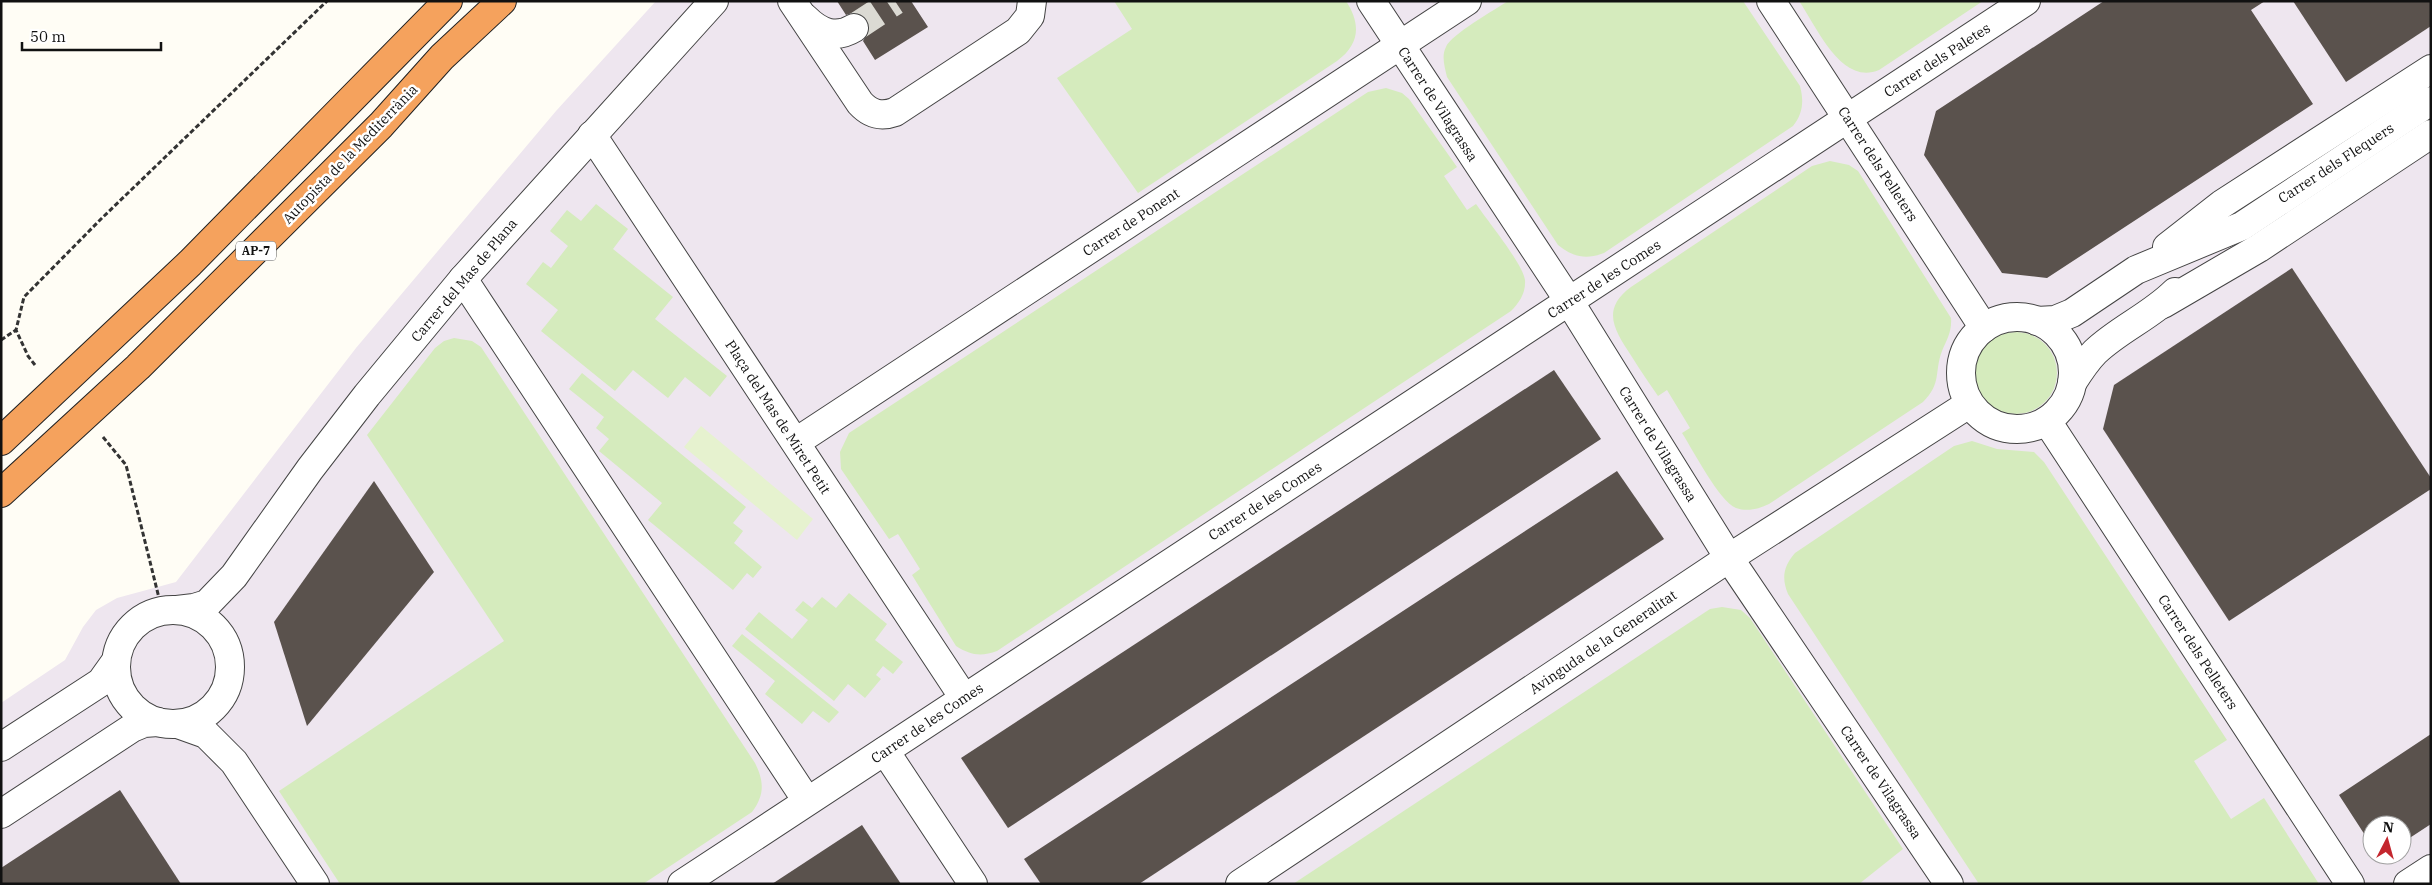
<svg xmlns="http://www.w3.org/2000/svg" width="2432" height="885" font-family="'IBM Plex Serif',serif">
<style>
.industrial{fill:#eee6ef;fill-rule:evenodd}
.green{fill:#d5ebbd}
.pitch{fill:#e6f2cf}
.building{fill:#5a524d}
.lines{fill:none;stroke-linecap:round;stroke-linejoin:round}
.minor-tunnel{stroke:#dbdad3;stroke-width:28;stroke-dasharray:28 14;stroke-linecap:butt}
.minor-casing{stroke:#444;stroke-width:30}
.highway-casing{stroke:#222;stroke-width:30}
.path{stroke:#333;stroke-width:3;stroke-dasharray:5 2.5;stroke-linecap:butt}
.minor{stroke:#fff;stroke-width:28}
.highway{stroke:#f5a25d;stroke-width:28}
.labels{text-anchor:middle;stroke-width:5;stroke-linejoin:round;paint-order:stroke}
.shield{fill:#fff;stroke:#585858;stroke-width:1}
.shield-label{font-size:12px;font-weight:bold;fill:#111}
.street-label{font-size:14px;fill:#111;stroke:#fff}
</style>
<rect width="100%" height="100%" fill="#fffdf5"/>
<path class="industrial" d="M656 1H2431V884H1V703L65 660 83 627 96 610 117 598 176 582 356 348 556 111ZM2372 825H2402V855H2372Z"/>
<g class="green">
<path d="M1114 1H1346C1361 24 1360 44 1337 61L1138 193 1057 78 1132 29Z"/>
<path d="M1508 1H1743L1800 86C1804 101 1803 114 1793 126L1604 253C1586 260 1573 257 1558 245L1447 77C1445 68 1441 56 1446 47 1450 35 1496 9 1508 1Z"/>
<path d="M1799 1H1983L1879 70C1841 86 1817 27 1799 1Z"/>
<path d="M1386 88 1402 93 1409 99 1457 167 1444 176 1467 210 1476 204C1487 220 1523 264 1525 280 1526 293 1519 303 1511 311L997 651C981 657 970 655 956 646L912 575 920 569 898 534 889 539 841 469 840 452 849 433 1368 92Z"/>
<path d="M1830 161 1849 165 1858 171 1951 318C1952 332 1947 339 1942 351 1934 372 1942 383 1923 402L1769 504C1759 509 1747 512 1736 508 1719 501 1693 450 1682 433L1690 428 1667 390 1658 396C1649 383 1640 370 1632 357 1615 331 1600 310 1631 287L1812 166Z"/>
<polygon points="596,204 628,229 613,249 673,297 655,319 727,376 710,397 685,377 668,398 633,370 615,391 541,331 558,310 526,284 543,262 551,268 568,246 550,231 567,210 581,221"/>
<circle cx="2016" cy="373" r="41"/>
<path d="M454 338 472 341 481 347 755 763C764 781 765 795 752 812L643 884H340L279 791 504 641 367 435 435 348 444 341Z"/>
<polygon points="582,373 746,507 733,523 743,531 734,543 762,567 753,578 747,573 733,590 648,520 662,503 599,451 609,439 596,428 604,417 569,389"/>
<path d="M1972 441 1997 449 2034 452 2044 462 2227 740 2194 761 2231 819 2264 798 2319 884H1979L1788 594C1781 577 1784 566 1795 553L1954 446Z"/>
<polygon points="849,593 887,624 875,640 903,662 893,674 883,666 876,675 881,679 865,698 848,684 834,701 745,629 759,612 792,639 808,620 795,610 803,601 812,608 822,597 836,608"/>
<polygon points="1722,607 1741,610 1750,618 1903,849 1859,884 1293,884 1710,609"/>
<polygon points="742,634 839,712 829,723 813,711 802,724 765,694 775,681 732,646"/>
</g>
<polygon class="pitch" points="701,426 813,519 797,540 684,447"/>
<g class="building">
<polygon points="837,1 911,1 928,27 875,60 863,41 870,29 868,21 863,15 855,12 846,15"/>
<polygon points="2104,1 2265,1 2251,10 2313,104 2047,278 2002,273 1924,155 1936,111"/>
<polygon points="2293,1 2431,1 2431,26 2346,82"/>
<polygon points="2292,268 2431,478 2431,489 2229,621 2103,429 2114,385"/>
<polygon points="1554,370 1601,439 1008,828 961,758"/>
<polygon points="1617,471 1664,539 1139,884 1041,884 1024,859"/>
<polygon points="374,481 434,572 307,726 274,622"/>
<polygon points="2431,734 2431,824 2402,843 2402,825 2372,825 2372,846 2339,795"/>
<polygon points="120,790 181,884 1,884 1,868"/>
<polygon points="862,825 901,884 772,884"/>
</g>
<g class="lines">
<polyline class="minor-tunnel" points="854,28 895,1"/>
<g class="minor-casing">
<g id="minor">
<path d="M792 1 860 103C870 114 881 117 895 112L1018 31 1030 16 1032 1"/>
<polyline points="1371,1 1569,301 1729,558 1949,884"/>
<polyline points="1771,1 1984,328"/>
<path d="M805 18C820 33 836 39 854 28"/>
<polyline points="592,135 964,698"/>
<polyline points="2167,247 2222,204 2431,69"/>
<polyline points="463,279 807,801"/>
<polyline points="2163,304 2259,248 2431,134"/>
<circle cx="2017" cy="373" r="56"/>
<polyline points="2037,321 2055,320 2072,313 2136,270 2242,226 2431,101"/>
<path d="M2072 383C2079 372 2086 361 2095 352 2119 329 2151 316 2175 292"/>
<polyline points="2047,421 2350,884"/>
<polyline points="796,442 1467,1"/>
<polyline points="177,610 194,608 207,604 234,576 310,469 367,395 463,279 714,1"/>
<circle cx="173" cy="667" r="57"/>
<polyline points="178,724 206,734 234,762 315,884"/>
<polyline points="1,747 101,682 116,661"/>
<polyline points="885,751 973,884"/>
<polyline points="1,814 132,728 144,723 158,722"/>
<polyline points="682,884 2026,1"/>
<polyline points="1240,884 1729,558 1969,404"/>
<polyline points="2408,884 2431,869"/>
</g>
</g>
<g class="highway-casing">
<g id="highway">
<polyline points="1,441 190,263 448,1"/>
<polyline points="1,493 138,367 381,125 442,57 502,1"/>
</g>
</g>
<g class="path">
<polyline points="1,340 16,330"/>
<polyline points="35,365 28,356 16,330 24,297 101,219 327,1"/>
<polyline points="103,437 126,465 159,598"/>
</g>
<use href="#minor" class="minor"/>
<use href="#highway" class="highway"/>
</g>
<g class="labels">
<rect class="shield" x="236" y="241.5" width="40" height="19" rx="4"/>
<g class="shield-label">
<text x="256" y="255">AP-7</text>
</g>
<g class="street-label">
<text transform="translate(1937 60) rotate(-33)" y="5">Carrer dels Paletes</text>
<text transform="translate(1438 104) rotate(57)" y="5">Carrer de Vilagrassa</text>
<text transform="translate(350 154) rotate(-46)" y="5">Autopista de la Mediterrània</text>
<text transform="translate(2336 163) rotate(-33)" y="5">Carrer dels Flequers</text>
<text transform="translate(1878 164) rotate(57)" y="5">Carrer dels Pelleters</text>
<text transform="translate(1131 222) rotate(-33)" y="5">Carrer de Ponent</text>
<text transform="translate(1604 279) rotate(-33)" y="5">Carrer de les Comes</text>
<text transform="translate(464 280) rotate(-50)" y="5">Carrer del Mas de Plana</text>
<text transform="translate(778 417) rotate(57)" y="5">Plaça del Mas de Miret Petit</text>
<text transform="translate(1658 444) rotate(58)" y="5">Carrer de Vilagrassa</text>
<text transform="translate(1265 501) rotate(-33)" y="5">Carrer de les Comes</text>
<text transform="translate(1603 642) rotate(-34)" y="5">Avinguda de la Generalitat</text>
<text transform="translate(2198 652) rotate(57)" y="5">Carrer dels Pelleters</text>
<text transform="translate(927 723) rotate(-34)" y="5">Carrer de les Comes</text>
<text transform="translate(1881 782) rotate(56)" y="5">Carrer de Vilagrassa</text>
</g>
</g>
<rect width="2432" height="885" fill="none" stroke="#111111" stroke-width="5"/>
<g transform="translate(2387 840) rotate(6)"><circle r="24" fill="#ffffff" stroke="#a0a0a0"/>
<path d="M0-4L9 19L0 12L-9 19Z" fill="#c4262e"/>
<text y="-8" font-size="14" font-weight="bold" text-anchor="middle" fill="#111111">N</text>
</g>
<path d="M22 42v8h139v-8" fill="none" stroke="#111111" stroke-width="2.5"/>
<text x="30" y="42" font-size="15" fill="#111111" stroke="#ffffff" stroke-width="4" paint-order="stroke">50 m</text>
</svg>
